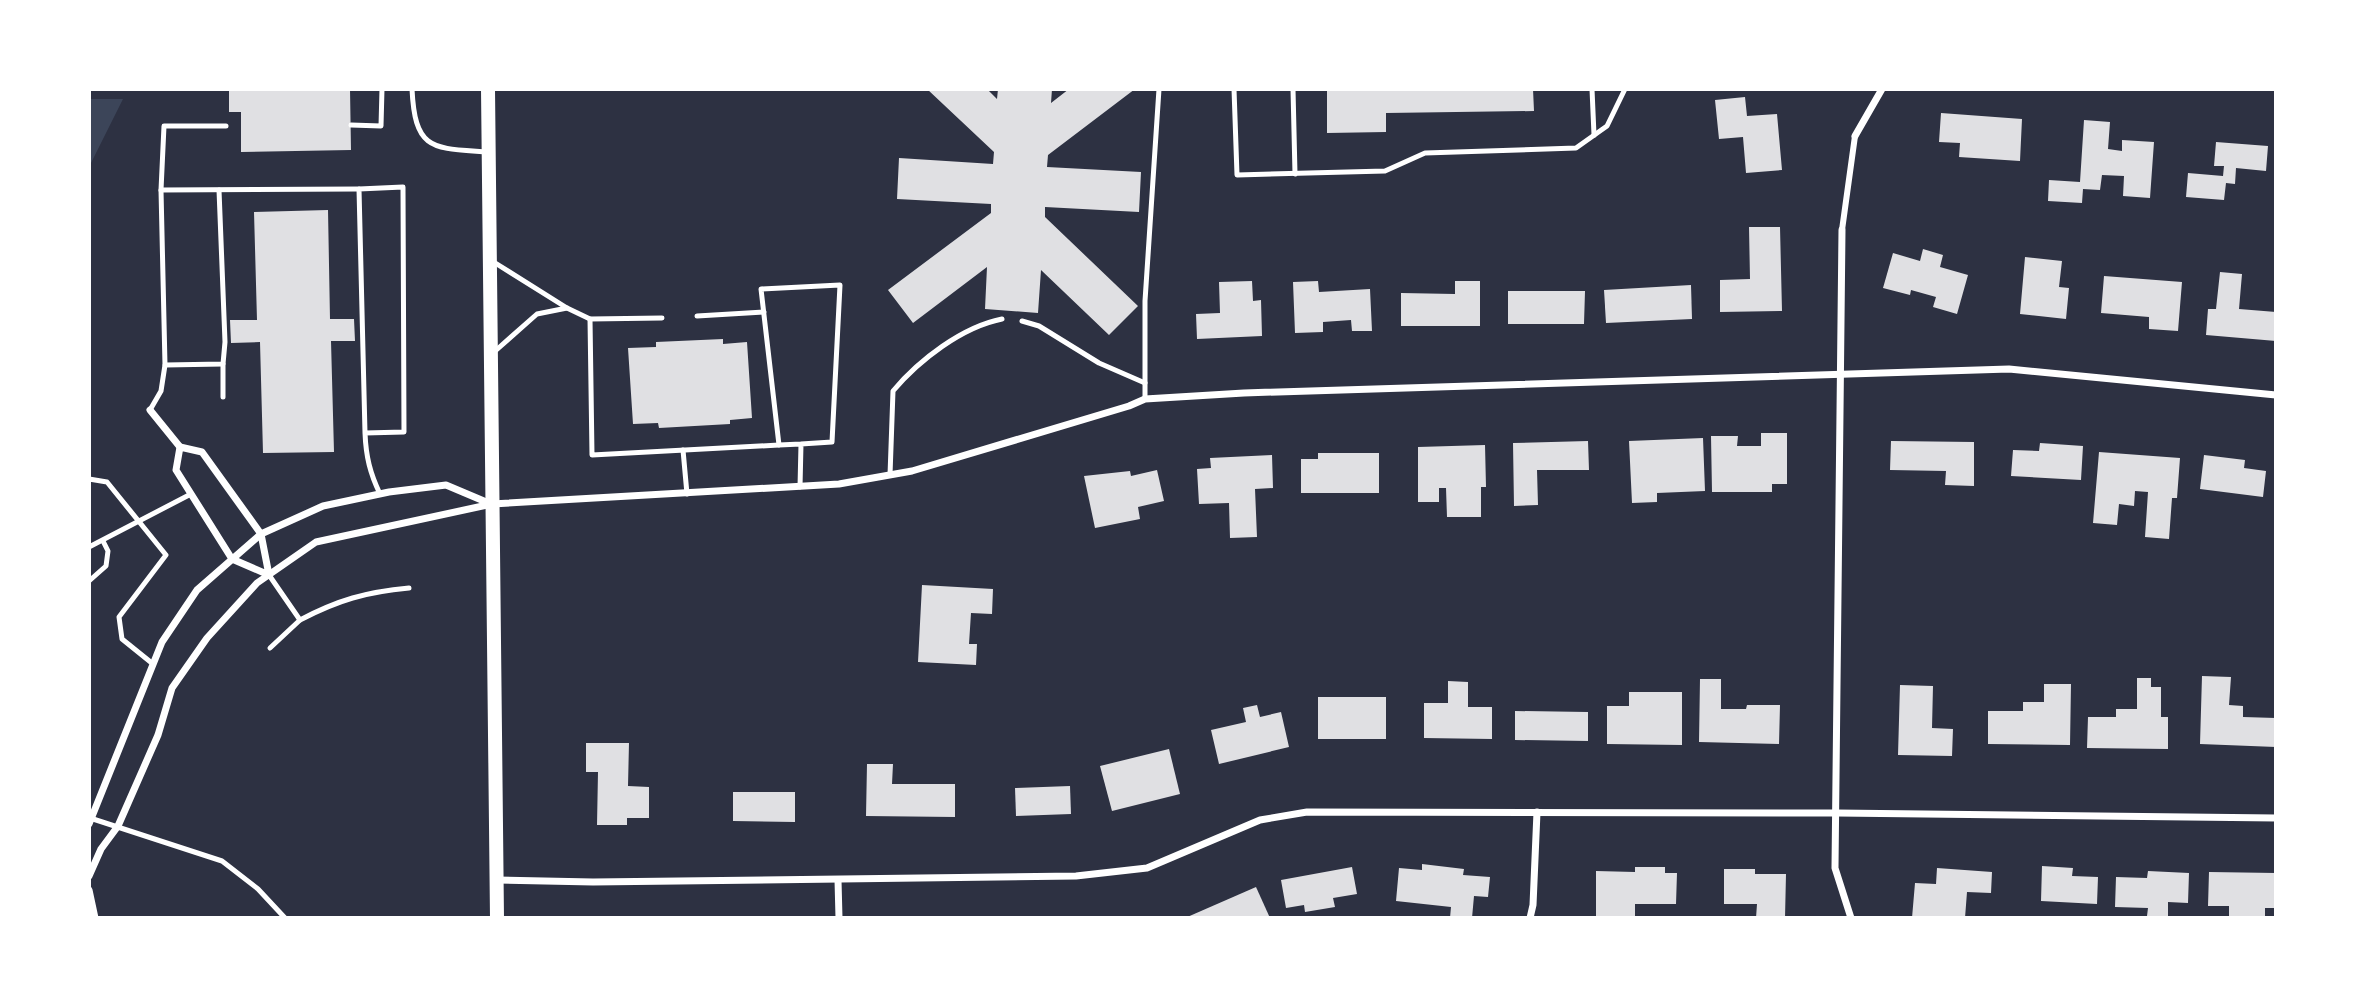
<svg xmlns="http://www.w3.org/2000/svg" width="2365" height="1007" font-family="Quicksand,sans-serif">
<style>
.green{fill:#3c4559}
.building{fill:#e0e0e3}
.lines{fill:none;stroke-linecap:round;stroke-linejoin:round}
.service{stroke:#fff;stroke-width:5}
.pedestrian{stroke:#fff;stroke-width:6}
.minor{stroke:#fff;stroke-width:7}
.secondary{stroke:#fff;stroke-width:14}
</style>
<rect width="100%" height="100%" fill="#2d3142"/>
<polygon class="green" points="89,99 123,99 89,167"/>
<g class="building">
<polygon points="229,89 350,89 351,150 241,152 241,112 229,112"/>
<polygon points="927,89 987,89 997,99 998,89 1052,89 1051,103 1069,89 1135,89 1048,155 1047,167 1141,172 1139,212 1045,207 1045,217 1138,306 1109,335 1041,270 1038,313 985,309 987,267 913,323 888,290 991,213 991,204 897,199 899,158 993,164 994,152"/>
<polygon points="1327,89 1533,89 1534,111 1386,113 1386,132 1327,133"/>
<polygon points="1745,97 1747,116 1777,114 1782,170 1746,173 1743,137 1719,139 1715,100"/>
<polygon points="1941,113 2022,119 2020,161 1959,157 1960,143 1939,142"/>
<polygon points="2084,120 2110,122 2108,149 2122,151 2122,140 2154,142 2150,198 2123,196 2124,176 2102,175 2100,190 2083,189 2082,203 2048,201 2049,180 2080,182"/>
<polygon points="2216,142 2268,146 2266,171 2236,168 2235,184 2226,183 2224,200 2186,197 2188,173 2223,176 2224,166 2214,166"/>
<polygon points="328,210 330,319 354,319 355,341 331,341 334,452 263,453 260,342 231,343 230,320 257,320 254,212"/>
<polygon points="1749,227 1780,227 1782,311 1720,312 1720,280 1750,279"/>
<polygon points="1923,249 1943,255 1940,267 1968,275 1957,314 1933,307 1936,297 1911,290 1910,295 1883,288 1893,253 1920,261"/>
<polygon points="2025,257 2062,261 2059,287 2069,288 2066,319 2020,314"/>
<polygon points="2220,272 2242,274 2239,309 2276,312 2276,341 2206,335 2208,309 2216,309"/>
<polygon points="2104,276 2182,282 2178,331 2149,329 2149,317 2101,313"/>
<polygon points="1252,281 1253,301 1261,300 1262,336 1197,339 1196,314 1220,313 1219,282"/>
<polygon points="1318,281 1319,292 1370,289 1372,331 1352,331 1351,320 1323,322 1323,332 1295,333 1293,282"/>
<polygon points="1455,281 1480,281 1480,326 1401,326 1401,293 1455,294"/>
<polygon points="1691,285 1692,319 1606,323 1604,290"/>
<polygon points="1508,291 1585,291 1584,324 1508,324"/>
<polygon points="723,339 723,344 747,342 752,418 730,420 730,424 659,428 658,423 633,424 628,348 656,347 656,342"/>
<polygon points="1761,433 1787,433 1787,484 1772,484 1772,492 1712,492 1711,436 1738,436 1737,446 1761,446"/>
<polygon points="1703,438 1705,491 1657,493 1657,502 1632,503 1629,441"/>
<polygon points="1588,441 1589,470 1537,470 1538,505 1514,506 1513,443"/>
<polygon points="1891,441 1974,442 1974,486 1945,485 1946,471 1890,470"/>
<polygon points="2040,443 2083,446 2081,480 2011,476 2013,450 2039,451"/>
<polygon points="1485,445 1486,487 1481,487 1481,517 1447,517 1446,488 1439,488 1439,502 1418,502 1418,447"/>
<polygon points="2099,452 2180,458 2177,498 2172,498 2169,539 2145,537 2148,492 2135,491 2134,506 2119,504 2117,525 2093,523"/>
<polygon points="1318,453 1379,453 1379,493 1301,493 1301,459 1318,459"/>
<polygon points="1272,455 1273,488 1255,489 1257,537 1230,538 1229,503 1199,504 1197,469 1211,468 1210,458"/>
<polygon points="2204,455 2245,460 2244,468 2266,471 2263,497 2200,489"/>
<polygon points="1157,470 1164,501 1138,507 1140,519 1095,528 1084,476 1130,471 1131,476"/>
<polygon points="922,585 993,589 992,614 971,613 969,644 977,644 976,665 918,662"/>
<polygon points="2202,676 2231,677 2229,705 2243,706 2243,717 2276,718 2276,747 2200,744"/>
<polygon points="2137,678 2151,678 2151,687 2161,687 2161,717 2168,717 2168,749 2087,748 2088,717 2116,717 2116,709 2137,709"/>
<polygon points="1700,679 1721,679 1721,709 1746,709 1747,705 1780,705 1779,744 1699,742"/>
<polygon points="1448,681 1468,682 1468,707 1492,707 1492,739 1424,738 1424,703 1448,703"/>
<polygon points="2044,684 2071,684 2070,745 1988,744 1988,711 2023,711 2023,702 2044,702"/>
<polygon points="1900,685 1933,686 1932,728 1953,729 1952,756 1898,755"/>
<polygon points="1629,692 1682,692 1682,745 1607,744 1607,706 1629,706"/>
<rect x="1318" y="697" width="68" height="42"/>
<polygon points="1257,705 1260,717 1281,712 1289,747 1219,764 1211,730 1246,722 1243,708"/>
<polygon points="1515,711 1588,712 1588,741 1515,740"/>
<polygon points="586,743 629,743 628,786 649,787 649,818 627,818 627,825 597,825 598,772 586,772"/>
<polygon points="1169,749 1180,794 1112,811 1100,766"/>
<polygon points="867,764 893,764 892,784 955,784 955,817 866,816"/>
<polygon points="1070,786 1071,814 1016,816 1015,788"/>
<polygon points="733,792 795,792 795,822 733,821"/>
<polygon points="1422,864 1464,869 1463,875 1490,877 1488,897 1474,896 1472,918 1450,918 1451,907 1396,901 1399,868 1422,870"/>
<polygon points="2042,866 2073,868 2072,876 2098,877 2097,904 2041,901"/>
<polygon points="1352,867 1357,894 1333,898 1335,907 1305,912 1304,905 1286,908 1281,880"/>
<polygon points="1635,867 1665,867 1665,873 1677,873 1676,904 1635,904 1635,918 1596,918 1596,871 1635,872"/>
<polygon points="1937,868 1992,872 1991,893 1967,892 1965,918 1912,918 1915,883 1936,884"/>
<polygon points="1724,869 1755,869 1755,874 1786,874 1785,918 1756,918 1757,904 1724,904"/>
<polygon points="2148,871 2189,873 2188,903 2168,902 2168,917 2147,916 2148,908 2115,907 2116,877 2147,878"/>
<polygon points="2209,872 2276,873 2276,908 2265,908 2265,918 2229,918 2229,906 2208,906"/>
<polygon points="1256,887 1270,918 1185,918"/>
</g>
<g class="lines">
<g class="service">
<path d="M412 89C415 152 433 148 488 152"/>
<polyline points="1234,89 1237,175 1385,171 1425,153 1576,148 1607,126 1625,89"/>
<polyline points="1293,89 1295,174"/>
<polyline points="1592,89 1594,135"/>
<polyline points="351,125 381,126 382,89"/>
<polyline points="161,190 164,126 226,126"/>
<polyline points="492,261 567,308 590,319 662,318"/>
<polyline points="697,316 764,312"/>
<polyline points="590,319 592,455 779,445"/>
<polyline points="1022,321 1039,326 1099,363 1145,383"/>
<polyline points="494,352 537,314 567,308"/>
<polyline points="165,365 223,364 225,342 219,190"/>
<polyline points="223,397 223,364"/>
<polyline points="1145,399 1145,301 1159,89"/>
<polyline points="150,410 161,391 165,365 161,190 359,189"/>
<path d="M365 433 404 432 403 187 359 189 365 433C366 457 370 473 380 494"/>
<polyline points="683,450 687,494"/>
<path d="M890 475 893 391C919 360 962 327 1002 319"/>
<polyline points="89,479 107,482 166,555 119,617 122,639 153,664"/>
<polyline points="800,487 801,444 832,442 840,285 761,289 779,445 801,444"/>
<polyline points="89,547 191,494"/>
<path d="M269 575 300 620C338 600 366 592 409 588"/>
<polyline points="89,581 106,566 108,551 103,541"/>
<polyline points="270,648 300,620"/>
<polyline points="90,818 222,861 258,889 285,918"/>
</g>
<polyline class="pedestrian" points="1842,230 1855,136"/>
<g class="minor">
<polyline points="1855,136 1882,89"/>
<polyline points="1842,230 1835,868 1851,918"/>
<polyline points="150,410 180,447"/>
<polygon points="180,447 202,452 261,534 269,575 232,559 176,470"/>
<polyline points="89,824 162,642 197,590 261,534 323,506 389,492 446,485 491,504"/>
<polyline points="89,876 101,849 118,826 158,735 172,688 207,638 257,583 316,542 492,504 839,484 912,471 1129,406 1145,399 1244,393 2009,369 2276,395"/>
<polyline points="497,880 593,882 1076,876 1147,868 1260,820 1307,812 1837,813 2276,818"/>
<polyline points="838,880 839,918"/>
<polyline points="89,890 95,918"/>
<polyline points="1530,918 1533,905 1537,812"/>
</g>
<polyline class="secondary" points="488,89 497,918"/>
</g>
<rect width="2365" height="1007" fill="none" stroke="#ffffff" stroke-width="182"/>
</svg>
